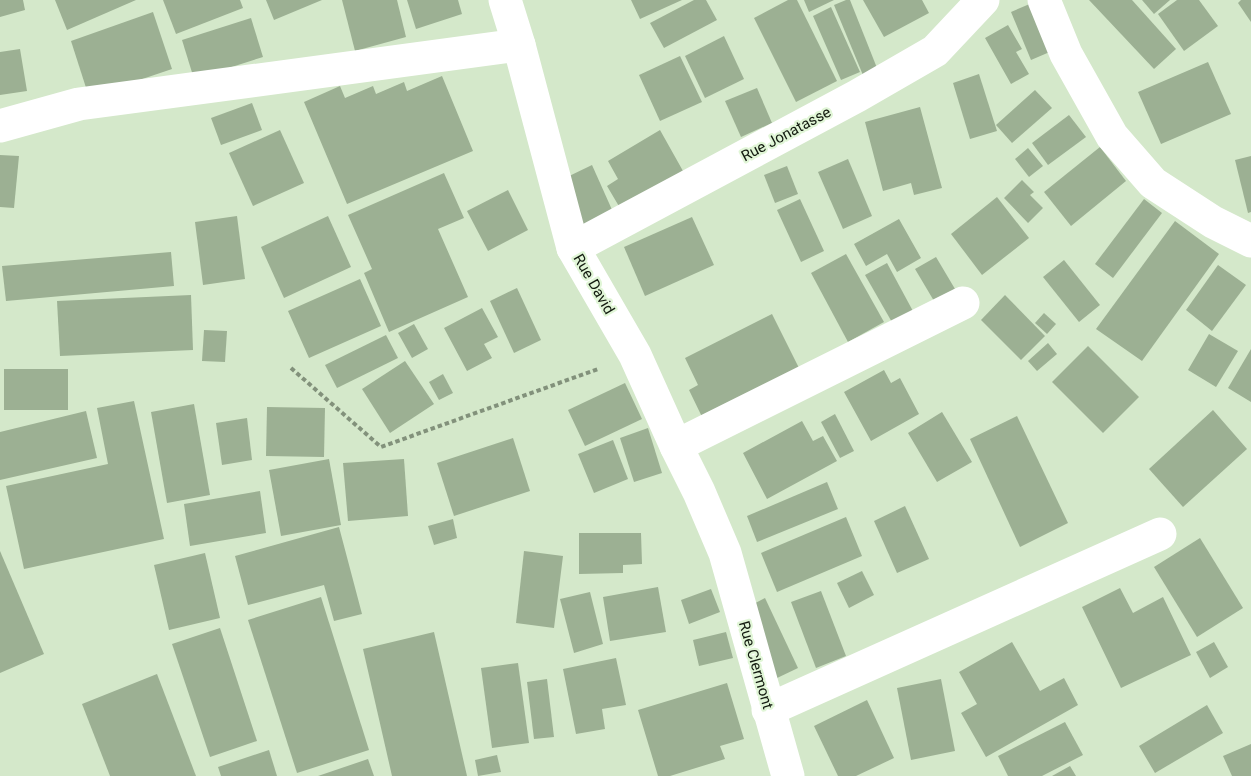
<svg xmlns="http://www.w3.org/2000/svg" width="1251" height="776" font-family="Roboto,sans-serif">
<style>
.building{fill:#9cb093}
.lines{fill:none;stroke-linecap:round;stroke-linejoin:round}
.path{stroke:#82917b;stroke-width:4;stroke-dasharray:4.5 3;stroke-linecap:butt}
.minor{stroke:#fff;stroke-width:33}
.labels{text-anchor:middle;stroke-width:4.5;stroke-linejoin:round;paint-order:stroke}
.street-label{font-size:15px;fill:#121a0f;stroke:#e1f6d7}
</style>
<rect width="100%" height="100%" fill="#d4e8ca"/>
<g class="building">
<polygon points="0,0 23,0 25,10 0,17"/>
<polygon points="55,0 136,0 67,30"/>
<polygon points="163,0 240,0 243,8 176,34"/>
<polygon points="266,0 322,0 274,20"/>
<polygon points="342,0 397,0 406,37 355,51"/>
<polygon points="407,0 458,0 462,14 416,29"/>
<polygon points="631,0 682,0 640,19"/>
<polygon points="694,0 706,0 717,20 664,48 650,23"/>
<polygon points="788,0 797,0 837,81 796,102 754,18"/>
<polygon points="804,0 834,0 809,12"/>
<polygon points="846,0 850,0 879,73 865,80 834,5"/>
<polygon points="863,0 922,0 929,13 884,37"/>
<polygon points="1089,0 1132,0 1176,49 1154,69"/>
<polygon points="1142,0 1170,0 1154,14"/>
<polygon points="1177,0 1199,0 1218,26 1184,51 1158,14"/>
<polygon points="1241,0 1251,0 1251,22 1238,3"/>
<polygon points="1032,3 1052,51 1031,60 1011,12"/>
<polygon points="831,7 860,72 841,80 813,16"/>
<polygon points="153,12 172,69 89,97 71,41"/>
<polygon points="251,18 263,57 194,79 182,40"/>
<polygon points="1008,25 1022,49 1016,52 1029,74 1011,84 985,38"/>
<polygon points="724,36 744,79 705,98 685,56"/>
<polygon points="20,49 27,91 0,95 0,52"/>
<polygon points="680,56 702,102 660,121 639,75"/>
<polygon points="1208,62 1231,114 1161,144 1138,92"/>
<polygon points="979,74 997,131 970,139 953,83"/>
<polygon points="442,76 473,151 347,204 304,102 340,86 345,98 373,86 376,94 404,82 407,91"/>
<polygon points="757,88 772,123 741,137 725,101"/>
<polygon points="1035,90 1052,108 1012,143 996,125"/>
<polygon points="252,103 262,130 221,145 211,118"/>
<polygon points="920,107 942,188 914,195 911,183 883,191 865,122"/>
<polygon points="1069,115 1086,137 1048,165 1032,143"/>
<polygon points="280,130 304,183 253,206 229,153"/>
<polygon points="660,130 683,171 620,208 607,186 618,179 608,161"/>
<polygon points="1100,147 1126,181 1071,226 1044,192"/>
<polygon points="1028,148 1043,166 1029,177 1015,159"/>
<polygon points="0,155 19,156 14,208 0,207"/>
<polygon points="1251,156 1251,212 1248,213 1235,160"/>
<polygon points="848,159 872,216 843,229 818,172"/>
<polygon points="592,165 613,212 583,225 563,179"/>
<polygon points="787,166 798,194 775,203 764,175"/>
<polygon points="444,173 464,218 438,229 468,297 389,332 364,273 372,269 348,215"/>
<polygon points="1022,180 1034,192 1030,195 1043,208 1028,223 1004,198"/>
<polygon points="508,190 528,230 488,251 467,211"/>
<polygon points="997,197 1029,238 982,275 951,234"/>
<polygon points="800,199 824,251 801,262 777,210"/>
<polygon points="1144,199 1162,213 1113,278 1095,264"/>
<polygon points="237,216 245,279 203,285 195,222"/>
<polygon points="328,216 351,267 284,298 261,247"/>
<polygon points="692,217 714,265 645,296 624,247"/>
<polygon points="899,219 921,258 897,272 887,254 866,266 854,244"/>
<polygon points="1175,221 1219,254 1142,361 1096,329"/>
<polygon points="171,252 174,286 6,301 2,266"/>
<polygon points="846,254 884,322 848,342 811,273"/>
<polygon points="936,257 955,289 934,301 915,269"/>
<polygon points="1064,260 1100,305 1079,322 1043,277"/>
<polygon points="887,263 914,313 893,324 865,275"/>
<polygon points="1218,265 1246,285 1212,331 1186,310"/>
<polygon points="360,279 381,326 309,358 288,311"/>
<polygon points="517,288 541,340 514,353 490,301"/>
<polygon points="191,295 193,350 60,356 57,301"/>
<polygon points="1005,295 1045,336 1021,360 981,320"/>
<polygon points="482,308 498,337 484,344 492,358 467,371 444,328"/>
<polygon points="1044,313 1056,324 1047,334 1035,323"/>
<polygon points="772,314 801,372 704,421 689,390 698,385 685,358"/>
<polygon points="414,324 428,349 412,358 398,333"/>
<polygon points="204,330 227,331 225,362 202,361"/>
<polygon points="1209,334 1238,351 1216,387 1188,370"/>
<polygon points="386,335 398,358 337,388 325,365"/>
<polygon points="1048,343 1057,354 1037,371 1028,361"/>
<polygon points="1088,346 1139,397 1103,433 1052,382"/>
<polygon points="1251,349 1251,402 1228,388"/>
<polygon points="405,361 434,404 390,433 362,389"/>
<rect x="4" y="369" width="64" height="41"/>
<polygon points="884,370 891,383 900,378 919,414 871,441 844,392"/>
<polygon points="443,374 453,393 439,400 429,382"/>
<polygon points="625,383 642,419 585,446 568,410"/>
<polygon points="134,401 164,539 24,569 6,486 108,464 97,408"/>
<polygon points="194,404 210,495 167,503 151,412"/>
<polygon points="267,407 325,408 324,457 266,456"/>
<polygon points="1213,410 1247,449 1183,507 1149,469"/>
<polygon points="86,411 97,458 0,480 0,432"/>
<polygon points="942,412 972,462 937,482 908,433"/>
<polygon points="835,414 854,451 840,458 821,422"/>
<polygon points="1017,416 1068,523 1020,547 970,439"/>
<polygon points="247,418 252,460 222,465 216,423"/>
<polygon points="802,421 813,441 823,436 837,461 767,499 743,453"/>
<polygon points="648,428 662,473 634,482 620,438"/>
<polygon points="513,438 530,491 454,516 437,463"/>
<polygon points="613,440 628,479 594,493 578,454"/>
<polygon points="329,459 341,525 281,536 269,470"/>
<polygon points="404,459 408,516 348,521 343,463"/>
<polygon points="827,482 838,509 757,542 747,516"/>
<polygon points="260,491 266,533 190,546 184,504"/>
<polygon points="905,506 929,559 897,573 874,521"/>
<polygon points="846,517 862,556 777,592 761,553"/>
<polygon points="453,519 457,538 434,545 428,526"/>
<polygon points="339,527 362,614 334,621 324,585 248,605 235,556"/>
<polygon points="579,533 641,533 642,564 623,565 623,573 579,574"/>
<polygon points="1200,538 1243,608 1197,637 1154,567"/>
<polygon points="0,551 44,654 0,673"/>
<polygon points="524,551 563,556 554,628 516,623"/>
<polygon points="205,553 220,618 169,630 154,565"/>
<polygon points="862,571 874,595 849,608 837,583"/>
<polygon points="658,587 666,632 610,641 603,597"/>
<polygon points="1120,588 1133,613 1163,597 1191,655 1121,688 1082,607"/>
<polygon points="711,589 720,612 689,624 681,600"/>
<polygon points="821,591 846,656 816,668 791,602"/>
<polygon points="590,592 603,644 574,653 560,599"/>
<polygon points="321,597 369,750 297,773 248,620"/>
<polygon points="765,598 798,668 775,679 744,609"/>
<polygon points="220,628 257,741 210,757 172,644"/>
<polygon points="434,632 467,776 392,776 363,649"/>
<polygon points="726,632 733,658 699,666 693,640"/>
<polygon points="1012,642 1040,691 1064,678 1078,705 986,757 961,713 977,704 959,672"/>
<polygon points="1214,642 1228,667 1210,678 1196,652"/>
<polygon points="616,658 626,705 602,709 605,729 576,734 563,669"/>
<polygon points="518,663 529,743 492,748 481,668"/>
<polygon points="157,674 196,776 110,776 82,704"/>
<polygon points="547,679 554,737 534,739 527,682"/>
<polygon points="941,679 955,751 911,760 897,688"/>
<polygon points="727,683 744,739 720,746 725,759 670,776 658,776 638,710"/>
<polygon points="867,700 894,758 856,776 838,776 814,726"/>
<polygon points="1207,705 1223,733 1155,773 1139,746"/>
<polygon points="1065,722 1083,755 1042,776 1008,776 998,756"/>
<polygon points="1251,744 1251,776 1232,776 1223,756"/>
<polygon points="269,750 277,776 221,776 218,767"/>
<polygon points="497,755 501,772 478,776 475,760"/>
<polygon points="368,759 374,776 318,776"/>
<polygon points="1070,766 1076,776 1052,776"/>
</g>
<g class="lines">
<polyline class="path" points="291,368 381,447 598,369"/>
<g class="minor">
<polyline points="505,0 519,45 573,248 635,355 676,446 699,492 725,553 788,776"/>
<polyline points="1044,0 1066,54 1112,136 1153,183 1213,222 1251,241"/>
<polyline points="0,126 79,104 519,45"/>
<polyline points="573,248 857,96 935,51 983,0"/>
<polyline points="676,446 963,303"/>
<polyline points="768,710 1160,534"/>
</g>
</g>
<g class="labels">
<g class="street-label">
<text transform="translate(786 134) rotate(-28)" y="5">Rue Jonatasse</text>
<text transform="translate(594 284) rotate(60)" y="5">Rue David</text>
<text transform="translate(756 665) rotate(74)" y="5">Rue Clermont</text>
</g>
</g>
</svg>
